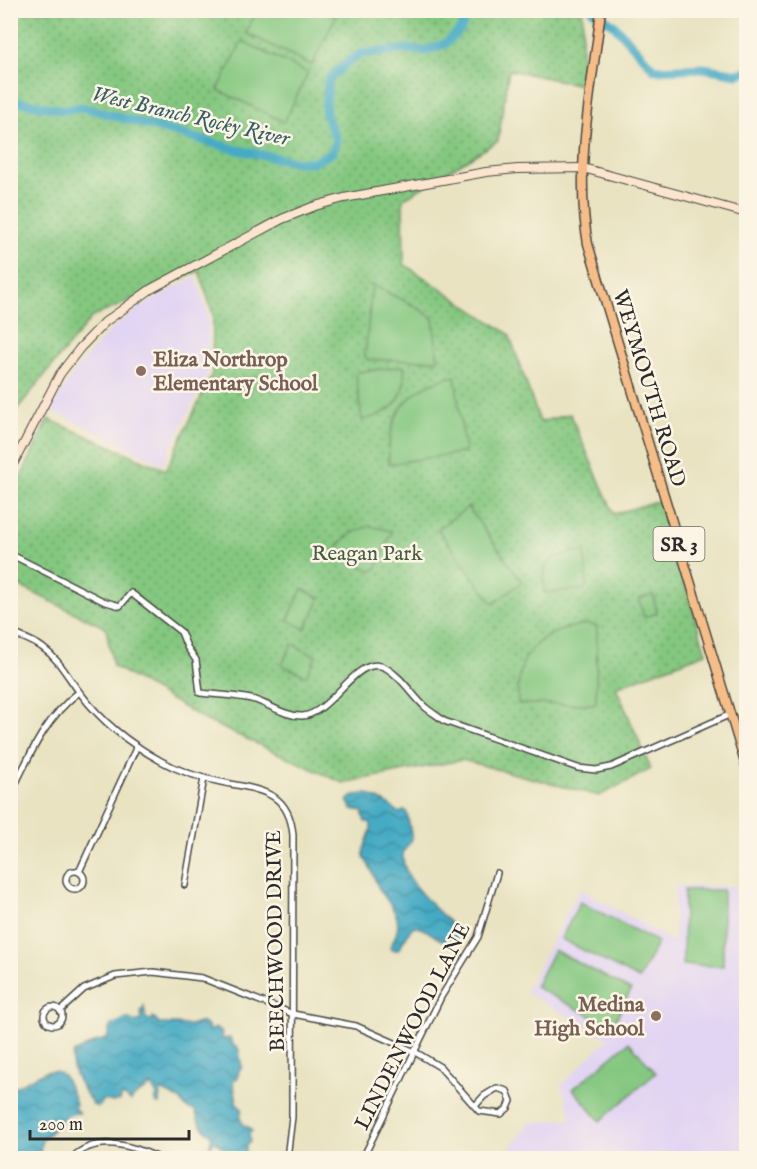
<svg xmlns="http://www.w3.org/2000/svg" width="757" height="1169" font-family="'IM FELL English',serif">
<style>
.built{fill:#e2d4f3}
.park{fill:url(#park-dots);stroke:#587956;stroke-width:1.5}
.pitch{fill:#84c780;stroke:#587956;stroke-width:1.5}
.water{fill:url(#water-waves);stroke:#386a78;stroke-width:1.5}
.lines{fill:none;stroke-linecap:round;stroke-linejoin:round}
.river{stroke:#44aac4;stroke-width:9}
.street-casing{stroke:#484742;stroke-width:8}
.secondary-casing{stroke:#484742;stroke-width:10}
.primary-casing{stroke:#484742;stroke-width:11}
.street{stroke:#fff;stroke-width:5}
.secondary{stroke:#fce5cf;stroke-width:8}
.primary{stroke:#f7bd88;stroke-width:8}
.education-dot{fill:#8d6e63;stroke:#fcf5e5;stroke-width:2}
.labels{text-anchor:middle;stroke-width:5;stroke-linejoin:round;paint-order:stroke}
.shield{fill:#fcf5e5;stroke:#6a6863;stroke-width:1.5}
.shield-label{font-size:20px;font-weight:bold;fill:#2b2b2b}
.education-label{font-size:21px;font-weight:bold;fill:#785e54;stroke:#fcf5e5;text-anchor:start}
.street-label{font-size:21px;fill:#2b2b2b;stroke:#fcf5e5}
.park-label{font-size:21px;fill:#465a44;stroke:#fcf5e5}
.water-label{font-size:22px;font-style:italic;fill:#355e68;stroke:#fcf5e5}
</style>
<defs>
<pattern id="park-dots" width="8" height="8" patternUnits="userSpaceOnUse" patternTransform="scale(1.5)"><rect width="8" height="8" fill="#84c780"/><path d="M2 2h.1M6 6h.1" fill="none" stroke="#6ca269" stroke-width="1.8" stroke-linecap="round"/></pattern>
<pattern id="water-waves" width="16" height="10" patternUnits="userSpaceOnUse" patternTransform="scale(1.5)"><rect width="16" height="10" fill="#44aac4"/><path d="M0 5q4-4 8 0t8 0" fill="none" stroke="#398b9f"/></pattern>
</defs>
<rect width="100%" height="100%" fill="#fcf5e5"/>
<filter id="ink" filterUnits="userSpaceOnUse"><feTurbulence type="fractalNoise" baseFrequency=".0167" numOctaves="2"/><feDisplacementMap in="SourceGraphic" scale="12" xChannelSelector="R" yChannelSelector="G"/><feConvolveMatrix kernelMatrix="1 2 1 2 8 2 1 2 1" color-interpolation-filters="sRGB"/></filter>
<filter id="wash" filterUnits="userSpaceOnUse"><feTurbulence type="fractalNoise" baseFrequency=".008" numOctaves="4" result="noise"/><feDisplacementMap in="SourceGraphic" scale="24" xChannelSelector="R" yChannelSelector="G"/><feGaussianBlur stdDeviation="1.35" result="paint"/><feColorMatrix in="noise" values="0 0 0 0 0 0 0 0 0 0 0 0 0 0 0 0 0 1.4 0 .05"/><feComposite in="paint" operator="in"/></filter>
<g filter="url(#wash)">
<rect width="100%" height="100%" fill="#e9e3c2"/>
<g class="built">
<polygon points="196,276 209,319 208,373 163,464 50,410 76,369 113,328 139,308"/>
<polygon points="675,886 735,886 741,967 746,965 746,1158 503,1158 529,1122 572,1119 561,1085 608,1039 525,992 580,889 674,942"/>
</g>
<polygon class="park" points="10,11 583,11 581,85 509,70 498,141 403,199 404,264 509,334 540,422 570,414 614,514 659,501 706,653 616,687 651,769 599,796 462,760 343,783 207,721 113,666 106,628 11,582 11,498 48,419 166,470 212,374 213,314 199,271 92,317 13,414 11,413"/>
<g class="pitch">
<polygon points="257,11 325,11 336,16 312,65 246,33"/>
<polygon points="242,41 308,73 284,122 218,90"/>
<polygon points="372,285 413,305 433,318 438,360 368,360 365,356"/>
<path d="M404 366C407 399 393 413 362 420L356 375 358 372Z"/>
<path d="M455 376 465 452 389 464C386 416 407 386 455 376Z"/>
<polygon points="468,507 522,582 493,604 438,529"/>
<path d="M370 526 392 531 376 569 372 571 333 554C343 538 352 531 370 526Z"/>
<path d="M585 552 587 586 584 589 545 593C539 560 555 553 585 552Z"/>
<polygon points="302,589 320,598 305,629 288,620"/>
<polygon points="653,595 657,613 644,617 639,599"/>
<path d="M587 624 597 626 596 701 593 704H518C515 653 538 631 587 624Z"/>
<polygon points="292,644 316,656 306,676 282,665"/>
<polygon points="684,890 723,890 723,966 683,965"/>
<polygon points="580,902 658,942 639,979 561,939"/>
<polygon points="554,950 631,990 612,1027 535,987"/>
<polygon points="629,1042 656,1073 600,1121 573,1089"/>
</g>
<g class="water">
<path d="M367 794 386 803 400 813 405 810 407 813 412 839C409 845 404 848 403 855 402 883 441 912 457 930L459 934 452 943C437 943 427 925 412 927L398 950H391L390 947C406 920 395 912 380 890 376 884 374 876 371 869 369 866 365 860 364 857 361 845 375 831 370 822H365L362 811 352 809 347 801 355 795Z"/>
<path d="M144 1006 146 1019 152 1020 153 1017 159 1024C173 1022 191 1028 201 1022L208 1026 209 1031 216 1028 221 1031 223 1039 230 1038 234 1046 238 1047 242 1067 239 1070 238 1078 233 1080C233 1088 238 1097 236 1103L242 1109 240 1118 244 1126 249 1127 252 1131 249 1134 250 1142 246 1147 245 1155H239L237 1158H231L216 1141 213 1142 211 1147H209C215 1130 208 1136 201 1125 198 1121 197 1115 195 1110 187 1109 184 1108 181 1100L163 1091 160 1093 159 1104H157L155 1099 157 1095 151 1086 135 1096 131 1101 122 1095 120 1101 113 1102 105 1100 101 1102V1105L97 1107 93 1105C84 1090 68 1071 73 1053 86 1048 92 1041 107 1039L110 1026 127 1018 135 1022 141 1020V1011Z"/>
<path d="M46 1071H55L63 1075C68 1085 73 1092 76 1104L74 1108 79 1113C62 1112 55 1131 42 1140L39 1158H11V1089Z"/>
</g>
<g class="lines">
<g class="river">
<polyline points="592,10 614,25 655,70 703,68 738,74 746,71"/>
<polyline points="10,100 63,110 82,107 238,150 297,162 314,162 333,152 336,139 327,118 325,107 329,79 350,60 360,54 407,49 424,51 445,44 460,30 470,10"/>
</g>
</g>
</g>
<g filter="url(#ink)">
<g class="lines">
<g class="street-casing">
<g id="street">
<path d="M10 554 103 601 120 606 131 593 181 632 187 647 196 660 200 693C218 695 238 695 255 700 270 705 287 717 303 716 333 713 357 652 386 668 402 677 412 695 425 707 431 712 438 716 444 721L578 768 596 770 611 767 731 714"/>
<path d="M10 632C21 637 34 641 43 648 60 660 68 678 81 694 102 722 130 744 161 761 179 771 200 778 221 782 257 790 289 789 293 835L292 1117 287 1158"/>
<polyline points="737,737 746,735"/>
<path d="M10 795C29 757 44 719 79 692"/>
<circle cx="75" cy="880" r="9"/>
<polyline points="79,872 137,746"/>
<polyline points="185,885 204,778"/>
<circle cx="53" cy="1016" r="9"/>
<polyline points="60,1011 84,989 115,976 153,972 202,978 293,1014 356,1026 415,1052 440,1067 479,1111 501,1114 508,1108 511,1101 507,1091 497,1088 484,1096 475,1106"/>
<path d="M72 1158C97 1134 131 1145 159 1158"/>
<polyline points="363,1158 441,997 478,937 497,873"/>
</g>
</g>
<g class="secondary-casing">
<polyline id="secondary" points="10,470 60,374 80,348 105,322 151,289 282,219 315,206 344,198 486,172 518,169 583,168 746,213"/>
</g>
<g class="primary-casing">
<path id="primary" d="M601 10C592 88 574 167 588 244L746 766"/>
</g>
<use href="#street" class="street"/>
<use href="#secondary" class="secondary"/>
<use href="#primary" class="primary"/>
</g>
</g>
<g class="education-dot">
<circle cx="141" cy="371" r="6"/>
<circle cx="656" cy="1016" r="6"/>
</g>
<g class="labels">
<rect class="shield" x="653.5" y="527" width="51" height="34" rx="4.5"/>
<g class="shield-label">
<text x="679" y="551">SR 3</text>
</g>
<g class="education-label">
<text x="153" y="366">Eliza Northrop<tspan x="153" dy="24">Elementary School</tspan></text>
<text x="644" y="1011" text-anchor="end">Medina<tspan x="644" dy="24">High School</tspan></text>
</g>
<g class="street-label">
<text transform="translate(650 388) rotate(73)" y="7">WEYMOUTH ROAD</text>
<text transform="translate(275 941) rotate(-91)" y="7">BEECHWOOD DRIVE</text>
<text transform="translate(412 1026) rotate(-63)" y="7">LINDENWOOD LANE</text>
</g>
<g class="park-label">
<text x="367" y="560">Reagan Park</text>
</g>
<g class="water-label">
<text transform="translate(191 115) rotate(13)" y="8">West Branch Rocky River</text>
</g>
</g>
<rect width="757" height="1169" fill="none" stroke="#fcf5e5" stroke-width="36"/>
<path d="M30 1130v9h159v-9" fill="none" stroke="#2b2b2b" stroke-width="3"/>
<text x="39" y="1130" font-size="18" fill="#2b2b2b" stroke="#fcf5e5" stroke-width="4.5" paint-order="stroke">200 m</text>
</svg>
